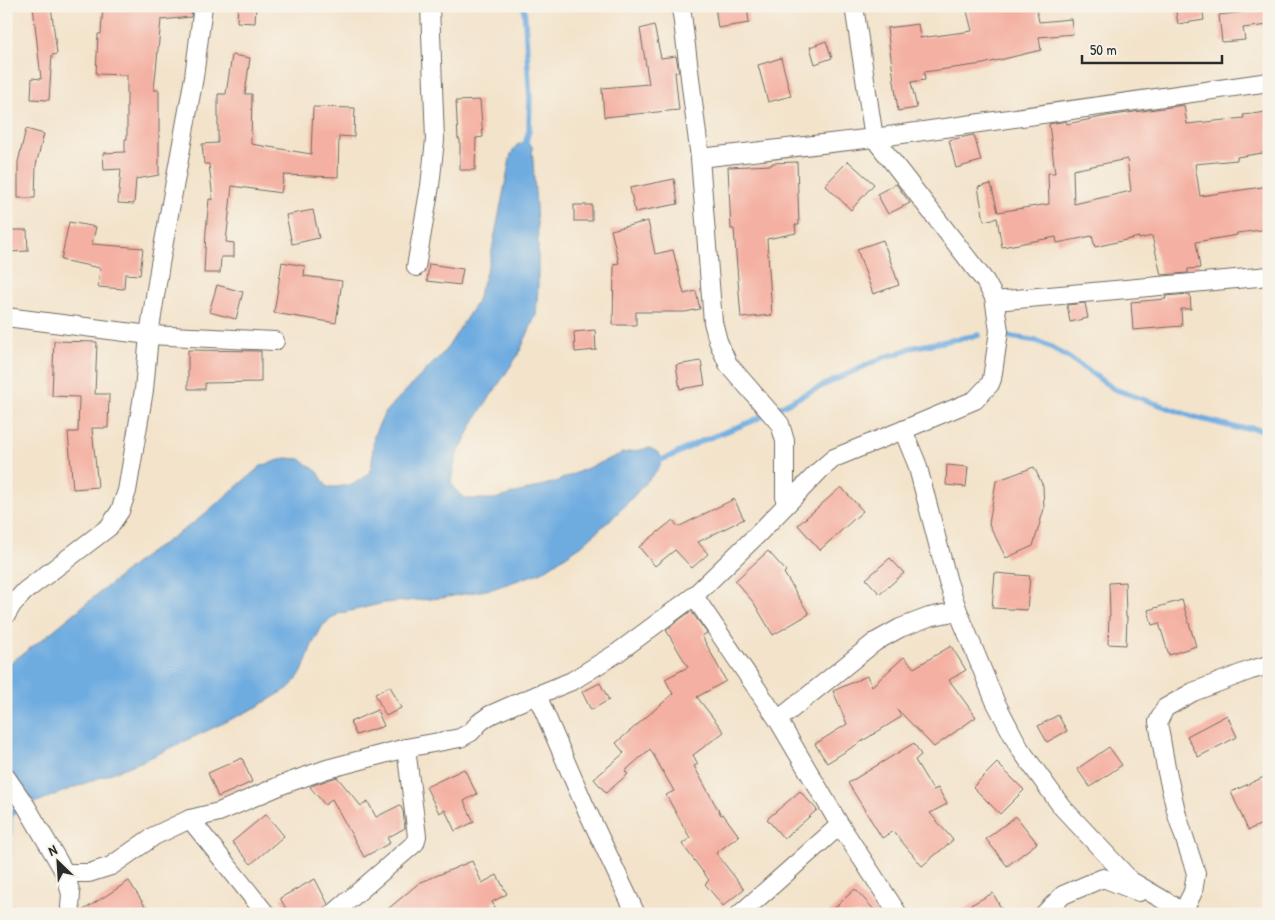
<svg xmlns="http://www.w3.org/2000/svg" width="1275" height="920" font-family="'Patrick Hand',sans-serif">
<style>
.water{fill:#6eace0;stroke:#4c6c86}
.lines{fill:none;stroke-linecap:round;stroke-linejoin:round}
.stream{stroke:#6eace0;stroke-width:5.5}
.building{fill:#f4b1a3;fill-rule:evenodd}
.minor-casing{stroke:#716b63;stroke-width:20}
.minor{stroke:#fff;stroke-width:18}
</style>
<rect width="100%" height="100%" fill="#f7f3e8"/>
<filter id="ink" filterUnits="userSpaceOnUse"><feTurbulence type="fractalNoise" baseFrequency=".02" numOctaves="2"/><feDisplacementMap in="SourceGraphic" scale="10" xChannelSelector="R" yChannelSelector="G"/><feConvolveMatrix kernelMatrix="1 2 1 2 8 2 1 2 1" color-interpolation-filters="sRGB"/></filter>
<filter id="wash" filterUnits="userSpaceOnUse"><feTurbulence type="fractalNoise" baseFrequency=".0096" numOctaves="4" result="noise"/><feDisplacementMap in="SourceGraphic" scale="20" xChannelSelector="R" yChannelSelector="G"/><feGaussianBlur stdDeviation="1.12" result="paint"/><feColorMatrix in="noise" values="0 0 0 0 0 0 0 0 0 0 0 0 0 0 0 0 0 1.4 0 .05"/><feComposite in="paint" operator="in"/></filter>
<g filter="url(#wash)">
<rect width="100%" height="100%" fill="#f3e3cb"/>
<polygon class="water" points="526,141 532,146 538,238 538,287 536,315 518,355 476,418 456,457 451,482 456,491 466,499 495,499 555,482 623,453 650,448 659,453 662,459 659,468 621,510 582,545 542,572 492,589 442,598 384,603 338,614 323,625 311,647 302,672 289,688 257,707 143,761 26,806 6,777 6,666 44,638 142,558 195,522 261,466 286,458 300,459 318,472 327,487 337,487 354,484 369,473 372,464 374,435 385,412 446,350 476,303 490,260 511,154 517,145"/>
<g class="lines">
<g class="stream">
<polyline points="524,6 530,99 529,130 526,141 525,148"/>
<polyline points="1005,336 1037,341 1051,347 1077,363 1114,389 1194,417 1237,428 1252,428 1269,431"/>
<polyline points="655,462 674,455 699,442 753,421 803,395 884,357 897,354 910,348 979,335"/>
<polyline points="6,860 9,854 10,816 21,802"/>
</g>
</g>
<g id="blocks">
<g class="building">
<polygon points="33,6 51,6 57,54 52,55 49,100 31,99 32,78 41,79"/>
<polygon points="103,6 192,6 191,17 161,20 154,90 159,90 159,175 136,179 134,204 118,203 121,169 104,170 103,153 125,152 125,139 127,139 127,75 96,74 98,34 101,34"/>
<polygon points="238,6 256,6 255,23 237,22"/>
<polygon points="715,6 747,6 749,23 718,28"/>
<polygon points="987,6 1036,6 1039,22 1071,19 1073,34 1039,37 1041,50 983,64 924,72 925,80 911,82 917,108 898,111 887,28 918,24 920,38 972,31 967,11"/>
<polygon points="1175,6 1202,6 1204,20 1178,24"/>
<polygon points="1269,9 1269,25 1243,28 1245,40 1222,42 1219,15"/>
<polygon points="654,25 661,58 676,56 679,72 675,72 679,110 604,117 602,88 649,84 640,29"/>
<polygon points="826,41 832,58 815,64 810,47"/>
<polygon points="232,55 250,58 245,94 252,94 251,144 311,154 313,107 355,108 354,137 339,136 338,177 284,175 281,193 232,186 226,242 234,243 234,257 221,257 220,273 204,273 206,231 209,199 213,200 209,164 204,164 202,144 218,143 218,94 226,94"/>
<polygon points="781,58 791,96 768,102 758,65"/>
<polygon points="480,100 483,137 476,138 475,170 460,170 460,139 458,139 456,101"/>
<path d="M1184 105 1187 124 1244 118 1243 115 1267 112 1269 126V152L1237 157V160L1195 164 1200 196 1269 186V229L1237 233V235L1196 242 1200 268 1188 269V273L1161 275 1152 236 1139 239V237L1095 247 1092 236 1057 243 1056 237 1002 247 997 218 984 221 978 187 991 184 998 212 1049 204 1048 173H1055L1049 124 1066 121 1067 124 1107 116ZM1127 159 1131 191 1074 204 1073 170Z"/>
<polygon points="26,129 44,134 36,165 35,198 18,198 18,162"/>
<polygon points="974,135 981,161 956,168 949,140"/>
<polygon points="848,161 874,184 851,210 825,185"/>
<polygon points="797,162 799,225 795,225 796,233 767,239 772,315 741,318 734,229 731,229 728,167 772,165 772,163"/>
<polygon points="674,179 678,204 635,212 630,188"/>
<polygon points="896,184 910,203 888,214 877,194"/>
<rect x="574" y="205" width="18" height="16"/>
<polygon points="313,210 319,238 292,244 286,215"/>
<polygon points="648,221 655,254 673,250 684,294 696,291 700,309 685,312 636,312 636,325 613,325 614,264 619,263 611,230"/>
<polygon points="69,222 96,227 92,244 143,248 140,275 125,274 124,289 98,287 100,268 61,260"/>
<polygon points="9,230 27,230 28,251 10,252"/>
<polygon points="883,240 899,285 873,294 857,249"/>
<polygon points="282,262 305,266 304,276 342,281 336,323 274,313"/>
<polygon points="429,264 463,269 460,285 427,281"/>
<polygon points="217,285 243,292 236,319 209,312"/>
<polygon points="1190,294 1191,309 1181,309 1182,326 1133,330 1131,302 1166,299 1165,296"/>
<polygon points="1085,303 1088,318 1070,322 1067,305"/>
<polygon points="595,330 596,350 575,352 574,332"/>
<polygon points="54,341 97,342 95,394 109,394 108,428 92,428 98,487 73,489 68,432 78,432 79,397 52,396"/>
<polygon points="188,350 261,351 261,382 205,383 205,389 188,389"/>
<polygon points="701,361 705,385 680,389 676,365"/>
<polygon points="947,465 968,467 966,487 946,485"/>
<polygon points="1034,467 1043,486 1044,509 1033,546 1006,558 989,524 996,481"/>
<polygon points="841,487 863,511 820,550 798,525"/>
<polygon points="734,499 744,519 698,542 708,554 692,568 675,550 655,566 639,547 673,520 678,527"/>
<polygon points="768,551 786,571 784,573 809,614 773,635 754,603 735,581"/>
<polygon points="890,558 904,573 880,594 866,579"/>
<polygon points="995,573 1030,576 1027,610 992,608"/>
<polygon points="1125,582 1126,617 1127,617 1126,645 1108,644 1109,616 1110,616 1109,583"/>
<polygon points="1182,600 1196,646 1169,655 1159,623 1152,625 1148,610"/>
<polygon points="691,611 707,633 702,636 726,681 697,697 724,732 693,755 698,764 694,766 721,815 723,814 739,836 716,853 744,889 723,906 705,884 709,880 682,844 690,838 666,795 674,791 650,749 625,771 628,774 606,793 594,779 624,753 616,743 673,694 665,679 688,667 666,630"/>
<polygon points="951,646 966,670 949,680 976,717 934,747 897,709 901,717 827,763 815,744 847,724 833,691 867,676 872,686 904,657 914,668"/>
<polygon points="600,683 609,700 591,710 582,692"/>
<polygon points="390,686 401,708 386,716 375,694"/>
<polygon points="377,710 384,726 356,735 350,722"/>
<polygon points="1058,715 1067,731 1047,742 1038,726"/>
<polygon points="1227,715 1237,737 1198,757 1187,736"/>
<polygon points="914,743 921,755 915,760 933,790 938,788 947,804 930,813 953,840 922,866 893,831 882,838 848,783"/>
<polygon points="1109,747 1122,765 1090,787 1077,769"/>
<polygon points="242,758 252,782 218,797 208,773"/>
<polygon points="997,763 1024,790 1000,814 973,787"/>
<polygon points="464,769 477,794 464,801 474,822 455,831 445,810 439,813 426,787"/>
<polygon points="337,777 361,806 368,802 376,817 400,805 403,811 405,828 387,838 390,843 364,857 332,799 325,805 310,787 313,785"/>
<polygon points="1264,777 1269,788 1269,821 1248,830 1231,792"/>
<polygon points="800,791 817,810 784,839 767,819"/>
<polygon points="266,814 284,836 251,864 232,842"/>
<polygon points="1016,816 1037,843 1007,866 986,839"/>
<polygon points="472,861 482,883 497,875 507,894 492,902 499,914 382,914 419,883"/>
<polygon points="315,879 328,904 323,910 323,914 289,914 280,898"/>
<polygon points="129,881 150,914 82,914 82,911"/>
<polygon points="855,889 878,914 828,914"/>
<polygon points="993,893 1004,914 954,914"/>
</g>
</g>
</g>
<g filter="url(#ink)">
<use href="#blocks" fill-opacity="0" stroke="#716b63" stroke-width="1"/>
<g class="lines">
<g class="minor-casing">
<g id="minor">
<polyline points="681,6 700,158 713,322 718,341 728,364 780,424 785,441 785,506"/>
<polyline points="854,6 874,138 985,281 994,297 999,331 992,379 990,384 975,400 903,430"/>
<polyline points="700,158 874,138 1269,82"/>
<polyline points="416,267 430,186 435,140 430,6"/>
<polyline points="995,301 1269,276"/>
<polyline points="6,317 149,335 275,341"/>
<polyline points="694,596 778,720 840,825 898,914"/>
<polyline points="6,615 12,605 25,591 109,527 120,511 127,491 144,390 149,335 160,264 194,77 203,6"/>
<polyline points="537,695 584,804 636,914"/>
<polyline points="778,720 875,642 900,628 929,617 958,611"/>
<polyline points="6,777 26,806 65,873 71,894 70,907 72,914"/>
<polyline points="190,819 266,914"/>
<polyline points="65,873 89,873 111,866 154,836 190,819 219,812 284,784 327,769 406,748 460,738 471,732 480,722 490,715 515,704 572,681 617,653 694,596 759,533 820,470 834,458 903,430 917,464 948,582 958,611 995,701 1020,749 1062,807 1131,881 1172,905 1181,914"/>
<polyline points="333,914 415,843 417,836 406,748"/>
<polyline points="740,914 840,825"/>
<polyline points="1044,914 1063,895 1103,878 1139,892"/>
<polyline points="1182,914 1193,892 1196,873 1177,815 1166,768 1158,722 1165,708 1193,692 1251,670 1269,665"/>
</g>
</g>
<use href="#minor" class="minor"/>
</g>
</g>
<rect width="1275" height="920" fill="none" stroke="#f7f3e8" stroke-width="25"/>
<g transform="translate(58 862) rotate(335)" stroke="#f7f3e8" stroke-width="4" paint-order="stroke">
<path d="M0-4L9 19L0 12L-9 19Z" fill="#2b2b2b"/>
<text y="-8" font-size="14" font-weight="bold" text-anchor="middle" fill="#2b2b2b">N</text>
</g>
<path d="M1082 55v8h140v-8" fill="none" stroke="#2b2b2b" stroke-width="2.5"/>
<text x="1090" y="55" font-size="15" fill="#2b2b2b" stroke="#f7f3e8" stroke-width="4" paint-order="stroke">50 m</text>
</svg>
